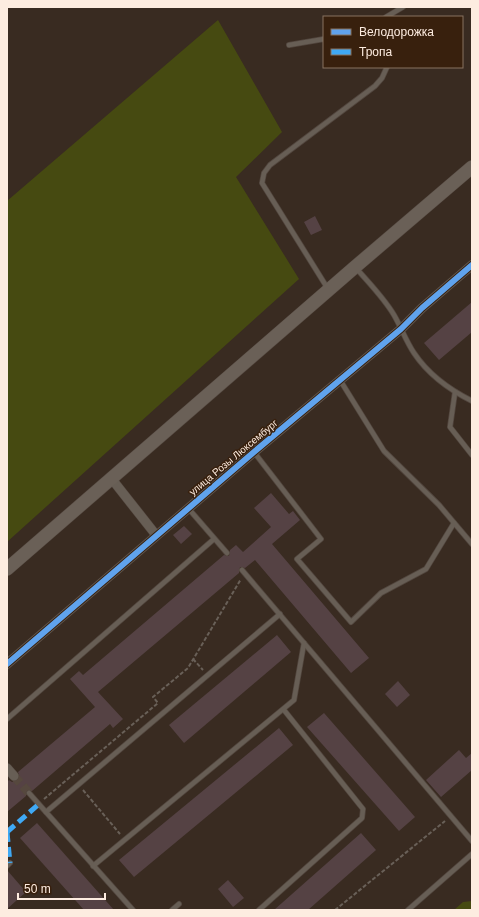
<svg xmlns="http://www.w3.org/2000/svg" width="479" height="917" font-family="Arial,sans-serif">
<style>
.green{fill:#464a11}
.building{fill:#554244}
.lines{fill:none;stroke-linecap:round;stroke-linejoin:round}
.street-tunnel{stroke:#56483e;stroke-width:9;stroke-dasharray:9 4.5;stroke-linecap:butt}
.lane-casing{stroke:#53473f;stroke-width:6}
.street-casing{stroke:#53473f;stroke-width:10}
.secondary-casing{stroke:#53473f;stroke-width:14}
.path{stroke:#696058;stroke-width:2;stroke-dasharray:4 2;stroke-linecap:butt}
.lane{stroke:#675e55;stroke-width:4.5}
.street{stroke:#675e55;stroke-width:9}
.secondary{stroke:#6a6057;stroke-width:13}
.quiet{stroke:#3fa9f5;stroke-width:5;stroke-dasharray:10 5;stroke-linecap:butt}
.cycleway-casing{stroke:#38200d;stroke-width:8}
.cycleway{stroke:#60a3ed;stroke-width:6}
.labels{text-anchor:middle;stroke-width:3;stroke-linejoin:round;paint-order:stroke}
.street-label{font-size:10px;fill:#fdece0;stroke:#38200d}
</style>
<rect width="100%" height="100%" fill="#392b21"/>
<g class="green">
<polygon points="218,20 282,132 236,177 299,279 7,542 7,201"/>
<polygon points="472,901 472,910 454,910 463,902"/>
</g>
<g class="building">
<polygon points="315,216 322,230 311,235 304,222"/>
<polygon points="472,302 472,332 439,360 424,343"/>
<polygon points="271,493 289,514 293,511 300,520 272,544 369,658 351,673 255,560 245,568 240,567 239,573 98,692 123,719 113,728 110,724 32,791 27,790 26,796 7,812 7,782 9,780 12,782 18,781 20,778 18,772 95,707 70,679 79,671 83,675 224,555 229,556 230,550 236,545 243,552 271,527 254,508"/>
<polygon points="184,526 192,534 181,544 173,535"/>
<polygon points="277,635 291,652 184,743 169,725"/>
<polygon points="398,681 410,695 397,707 385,694"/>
<polygon points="324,713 415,817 399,831 307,727"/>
<polygon points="279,728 293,745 134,877 119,860"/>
<polygon points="459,750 466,758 472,753 472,770 441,797 426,780"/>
<polygon points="37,823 114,910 84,910 20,838"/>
<polygon points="361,833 376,850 308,910 274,910"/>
<polygon points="7,870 26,892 7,909"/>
<polygon points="228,880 244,898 233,907 218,889"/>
</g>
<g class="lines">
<polyline class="street-tunnel" points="14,776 29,793"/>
<g class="lane-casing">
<g id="lane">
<polyline points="386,17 403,7"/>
<polyline points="289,45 324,39"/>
<path d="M356 268C369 283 384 298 394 315 401 327 406 341 414 353 428 374 450 390 472 401"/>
<polyline points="328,289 262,183 264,173 270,165 375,86 382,78 387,67"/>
<polyline points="340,380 384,451 439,505 472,544"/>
<polyline points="455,392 450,427 472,455"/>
<polyline points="254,452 321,539 297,559 351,622 381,593 426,569 454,523"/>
<polyline points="188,508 227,553"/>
<polyline points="242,570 472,841"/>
<polyline points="7,719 214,539"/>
<polyline points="29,793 133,910"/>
<polyline points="46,812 280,614"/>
<polyline points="7,866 10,863"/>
<polyline points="93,866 294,700 304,643"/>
<polyline points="172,910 179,904"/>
<polyline points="259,910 362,818 363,809 284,710"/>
<polyline points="408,910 472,854"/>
</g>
</g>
<g class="street-casing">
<g id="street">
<polyline points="111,478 156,535"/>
<polyline points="7,664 254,452 401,329 422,308 472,265"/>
<polyline points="7,768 14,776"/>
</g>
</g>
<g class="secondary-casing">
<polyline id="secondary" points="7,569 355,267 472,167"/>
</g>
<g class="path">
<polyline points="193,659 203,670"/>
<polyline points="83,790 120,834"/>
<polyline points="44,799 158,703 153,697 188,668 241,579"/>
<polyline points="335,910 445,821"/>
</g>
<use href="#lane" class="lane"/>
<use href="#street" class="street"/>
<use href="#secondary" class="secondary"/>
<g class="quiet">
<polyline points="7,832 39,804"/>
<polyline points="7,832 10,863"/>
</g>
<g class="cycleway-casing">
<polyline id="cycleway" points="7,664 254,452 401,329 422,308 472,265"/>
</g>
<use href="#cycleway" class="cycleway"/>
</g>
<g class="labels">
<g class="street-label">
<text transform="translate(233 457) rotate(-40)" y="4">улица Розы Люксембург</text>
</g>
</g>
<rect width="479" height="917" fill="none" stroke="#fdece0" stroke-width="16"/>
<rect x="323" y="16" width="140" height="52" fill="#38200d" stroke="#877261"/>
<rect x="331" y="29" width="20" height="6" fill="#60a3ed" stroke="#877261"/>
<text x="359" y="36" font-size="12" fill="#fdece0">Велодорожка</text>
<rect x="331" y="49" width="20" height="6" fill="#3fa9f5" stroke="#877261"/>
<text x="359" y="56" font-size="12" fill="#fdece0">Тропа</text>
<path d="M18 893v6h87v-6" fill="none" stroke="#fdece0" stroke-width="2"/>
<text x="24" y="893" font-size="12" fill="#fdece0" stroke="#38200d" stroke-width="3" paint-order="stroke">50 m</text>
</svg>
